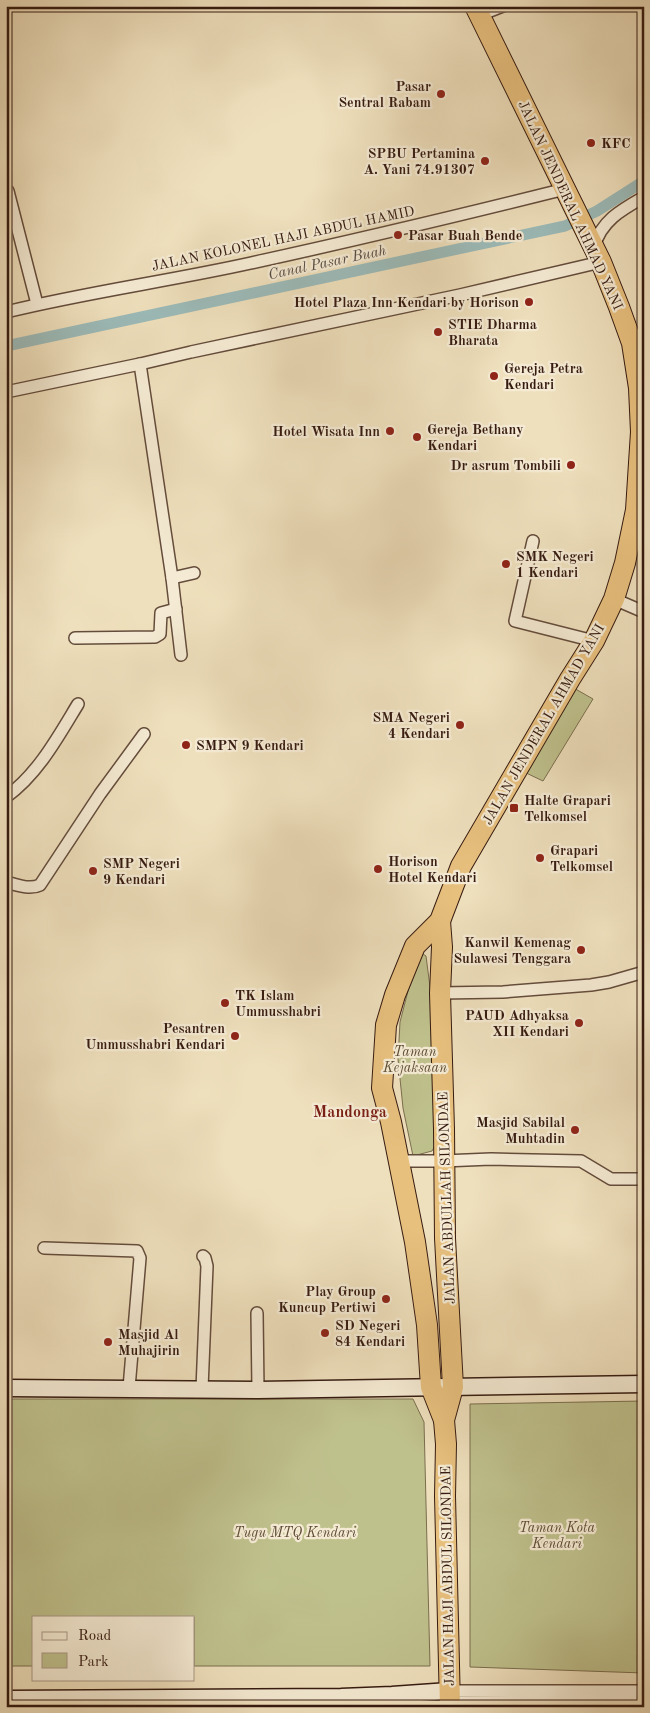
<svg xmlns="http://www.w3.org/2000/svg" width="650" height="1713" font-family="'Old Standard TT',serif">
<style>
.green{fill:#bfc18d;stroke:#7a6e4f}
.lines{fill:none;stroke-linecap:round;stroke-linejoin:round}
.canal{stroke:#9cbbb9;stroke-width:11}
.street-casing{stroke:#644c3c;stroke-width:14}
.secondary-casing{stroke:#361b11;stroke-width:19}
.highway-casing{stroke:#361b11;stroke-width:22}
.street{stroke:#f5ebd4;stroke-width:11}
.secondary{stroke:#f5ebd4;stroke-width:16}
.highway{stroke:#e8c07e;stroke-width:20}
.poi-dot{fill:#8f2418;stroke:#f5ebd4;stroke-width:2}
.labels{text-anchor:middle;stroke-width:4.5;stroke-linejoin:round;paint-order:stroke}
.poi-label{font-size:14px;font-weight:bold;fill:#361b11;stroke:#f5ebd4;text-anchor:start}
.street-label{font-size:14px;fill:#361b11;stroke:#f5ebd4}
.park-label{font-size:14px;font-style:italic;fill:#5f4d36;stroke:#f5ebd4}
.water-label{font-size:15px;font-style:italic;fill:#554b43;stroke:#f5ebd4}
.quarter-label{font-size:16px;font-weight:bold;fill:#7a1f14;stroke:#f5ebd4}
</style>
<rect width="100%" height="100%" fill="#efe0bd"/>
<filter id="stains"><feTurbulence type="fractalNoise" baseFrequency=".004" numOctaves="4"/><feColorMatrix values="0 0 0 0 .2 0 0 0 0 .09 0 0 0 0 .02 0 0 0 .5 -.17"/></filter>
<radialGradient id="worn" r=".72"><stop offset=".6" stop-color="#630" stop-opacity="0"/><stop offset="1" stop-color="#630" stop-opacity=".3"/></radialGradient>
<g class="green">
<polygon points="572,687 593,699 543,781 522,771"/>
<polygon points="423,954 426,956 430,987 436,1144 432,1151 413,1156 403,1108 398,1059 400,1022 408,991 420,956"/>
<polygon points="6,1399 413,1399 424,1422 430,1666 194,1666 194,1617 34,1617 34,1666 6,1666"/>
<polygon points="644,1401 644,1673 470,1667 470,1404"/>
</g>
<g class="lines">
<polyline class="canal" points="6,346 565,226 597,211 644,181"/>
<g class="street-casing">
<g id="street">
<polyline points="480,15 503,6"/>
<polyline points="8,191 37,304"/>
<path d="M594 247C601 221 621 210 644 197"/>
<path d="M6 312C87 292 170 281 251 263 356 240 461 215 565 189"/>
<polyline points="140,364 172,578 181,655"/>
<polyline points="6,392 140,364 191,352 460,295 601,262"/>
<polyline points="533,541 515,621 594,641"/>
<polyline points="172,578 194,573"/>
<polyline points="614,599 644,612"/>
<polyline points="75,638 155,637 160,634 161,613 176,609"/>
<path d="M6 797C38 774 58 737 78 704"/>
<path d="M6 882C17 885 30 890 40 885L100 794 144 734"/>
<polyline points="440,993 503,992 591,985 609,982 644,972"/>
<polyline points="399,1161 443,1161 491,1159 581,1161 611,1179 644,1179"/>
<polyline points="44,1248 137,1251 140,1258 129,1388"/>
<polyline points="257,1313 258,1390"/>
<polyline points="202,1389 207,1266 205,1258 203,1256"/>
<polyline points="449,1691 644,1691"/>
<polyline points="450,1702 644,1700"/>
</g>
</g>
<g class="secondary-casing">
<g id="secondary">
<polyline points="6,1388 258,1390 644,1384"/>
<polyline points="6,1699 341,1697 392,1695 449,1691"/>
</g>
</g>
<g class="highway-casing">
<g id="highway">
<polyline points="440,921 442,947 440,993 444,1129 445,1238 453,1387 444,1420 446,1444 445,1496 450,1707"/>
<polyline points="444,1420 431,1387 427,1325 415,1242 391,1122 382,1088 386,1025 395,995 415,946 440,921 461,866 570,679 594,641 614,599 625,563 636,510 641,432 639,388 632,343 619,307 601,262 475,6"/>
</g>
</g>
<use href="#street" class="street"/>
<use href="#secondary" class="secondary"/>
<use href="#highway" class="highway"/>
</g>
<g class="poi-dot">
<circle cx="441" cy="94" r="5"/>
<circle cx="591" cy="143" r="5"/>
<circle cx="485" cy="161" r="5"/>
<circle cx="398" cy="235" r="5"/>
<circle cx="529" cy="302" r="5"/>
<circle cx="438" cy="332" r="5"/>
<circle cx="494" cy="376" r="5"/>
<circle cx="390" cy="431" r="5"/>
<circle cx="417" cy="437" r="5"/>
<circle cx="571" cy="465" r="5"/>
<circle cx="506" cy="564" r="5"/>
<circle cx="460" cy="725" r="5"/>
<circle cx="186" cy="745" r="5"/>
<rect x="509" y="803" width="10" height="10" rx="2.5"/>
<circle cx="540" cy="858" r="5"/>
<circle cx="378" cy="869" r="5"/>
<circle cx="93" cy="871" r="5"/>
<circle cx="581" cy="950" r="5"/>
<circle cx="225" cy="1003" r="5"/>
<circle cx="579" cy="1023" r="5"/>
<circle cx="235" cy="1036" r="5"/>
<circle cx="575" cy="1130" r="5"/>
<circle cx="386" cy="1299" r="5"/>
<circle cx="325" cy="1333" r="5"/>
<circle cx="108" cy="1342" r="5"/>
</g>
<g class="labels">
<g class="poi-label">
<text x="431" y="91" text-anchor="end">Pasar<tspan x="431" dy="16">Sentral Rabam</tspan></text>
<text x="601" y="148">KFC</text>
<text x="475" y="158" text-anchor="end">SPBU Pertamina<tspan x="475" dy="16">A. Yani 74.91307</tspan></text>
<text x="408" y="240">Pasar Buah Bende</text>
<text x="519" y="307" text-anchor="end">Hotel Plaza Inn Kendari by Horison</text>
<text x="448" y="329">STIE Dharma<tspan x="448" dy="16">Bharata</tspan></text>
<text x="504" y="373">Gereja Petra<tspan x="504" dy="16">Kendari</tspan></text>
<text x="427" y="434">Gereja Bethany<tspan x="427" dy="16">Kendari</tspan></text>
<text x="380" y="436" text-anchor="end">Hotel Wisata Inn</text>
<text x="561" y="470" text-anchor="end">Dr asrum Tombili</text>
<text x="516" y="561">SMK Negeri<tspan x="516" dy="16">1 Kendari</tspan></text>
<text x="450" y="722" text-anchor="end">SMA Negeri<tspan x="450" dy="16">4 Kendari</tspan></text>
<text x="196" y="750">SMPN 9 Kendari</text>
<text x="524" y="805">Halte Grapari<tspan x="524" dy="16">Telkomsel</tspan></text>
<text x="550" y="855">Grapari<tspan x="550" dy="16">Telkomsel</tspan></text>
<text x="388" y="866">Horison<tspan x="388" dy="16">Hotel Kendari</tspan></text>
<text x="103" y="868">SMP Negeri<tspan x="103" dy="16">9 Kendari</tspan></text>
<text x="571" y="947" text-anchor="end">Kanwil Kemenag<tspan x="571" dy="16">Sulawesi Tenggara</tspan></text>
<text x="235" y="1000">TK Islam<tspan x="235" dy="16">Ummusshabri</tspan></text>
<text x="569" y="1020" text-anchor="end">PAUD Adhyaksa<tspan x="569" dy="16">XII Kendari</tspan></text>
<text x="225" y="1033" text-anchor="end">Pesantren<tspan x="225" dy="16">Ummusshabri Kendari</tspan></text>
<text x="565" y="1127" text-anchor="end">Masjid Sabilal<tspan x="565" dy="16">Muhtadin</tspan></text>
<text x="376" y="1296" text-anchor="end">Play Group<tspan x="376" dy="16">Kuncup Pertiwi</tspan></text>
<text x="335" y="1330">SD Negeri<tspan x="335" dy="16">84 Kendari</tspan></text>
<text x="118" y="1339">Masjid Al<tspan x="118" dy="16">Muhajirin</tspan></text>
</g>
<g class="street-label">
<text transform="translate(571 205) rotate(65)" y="5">JALAN JENDERAL AHMAD YANI</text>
<text transform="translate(283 238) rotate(-12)" y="5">JALAN KOLONEL HAJI ABDUL HAMID</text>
<text transform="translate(543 724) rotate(-60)" y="5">JALAN JENDERAL AHMAD YANI</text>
<text transform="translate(446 1198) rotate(-92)" y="5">JALAN ABDULLAH SILONDAE</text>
<text transform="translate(447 1576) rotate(-91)" y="5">JALAN HAJI ABDUL SILONDAE</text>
</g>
<g class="park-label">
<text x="415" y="1056">Taman<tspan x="415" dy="16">Kejaksaan</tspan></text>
<text x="557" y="1532">Taman Kota<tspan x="557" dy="16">Kendari</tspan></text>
<text x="295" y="1537">Tugu MTQ Kendari</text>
</g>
<g class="water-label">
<text transform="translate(327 262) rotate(-12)" y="5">Canal Pasar Buah</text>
</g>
<g class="quarter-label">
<text x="350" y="1117">Mandonga</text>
</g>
</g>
<rect width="650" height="1713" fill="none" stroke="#efe0bd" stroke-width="25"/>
<rect x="8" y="8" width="635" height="1698" fill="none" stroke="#361b11" stroke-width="2.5"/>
<rect x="12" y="12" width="625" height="1688" fill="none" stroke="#361b11"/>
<rect x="32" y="1616" width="162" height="65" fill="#f5ebd4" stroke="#a99886"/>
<rect x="42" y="1632" width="25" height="8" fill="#f5ebd4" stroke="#a99886"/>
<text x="78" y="1640" font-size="15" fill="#361b11">Road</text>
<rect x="42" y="1653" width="25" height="15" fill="#bfc18d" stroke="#a99886"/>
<text x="78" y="1666" font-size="15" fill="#361b11">Park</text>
<rect width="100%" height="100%" filter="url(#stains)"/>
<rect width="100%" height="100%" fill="url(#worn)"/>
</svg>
